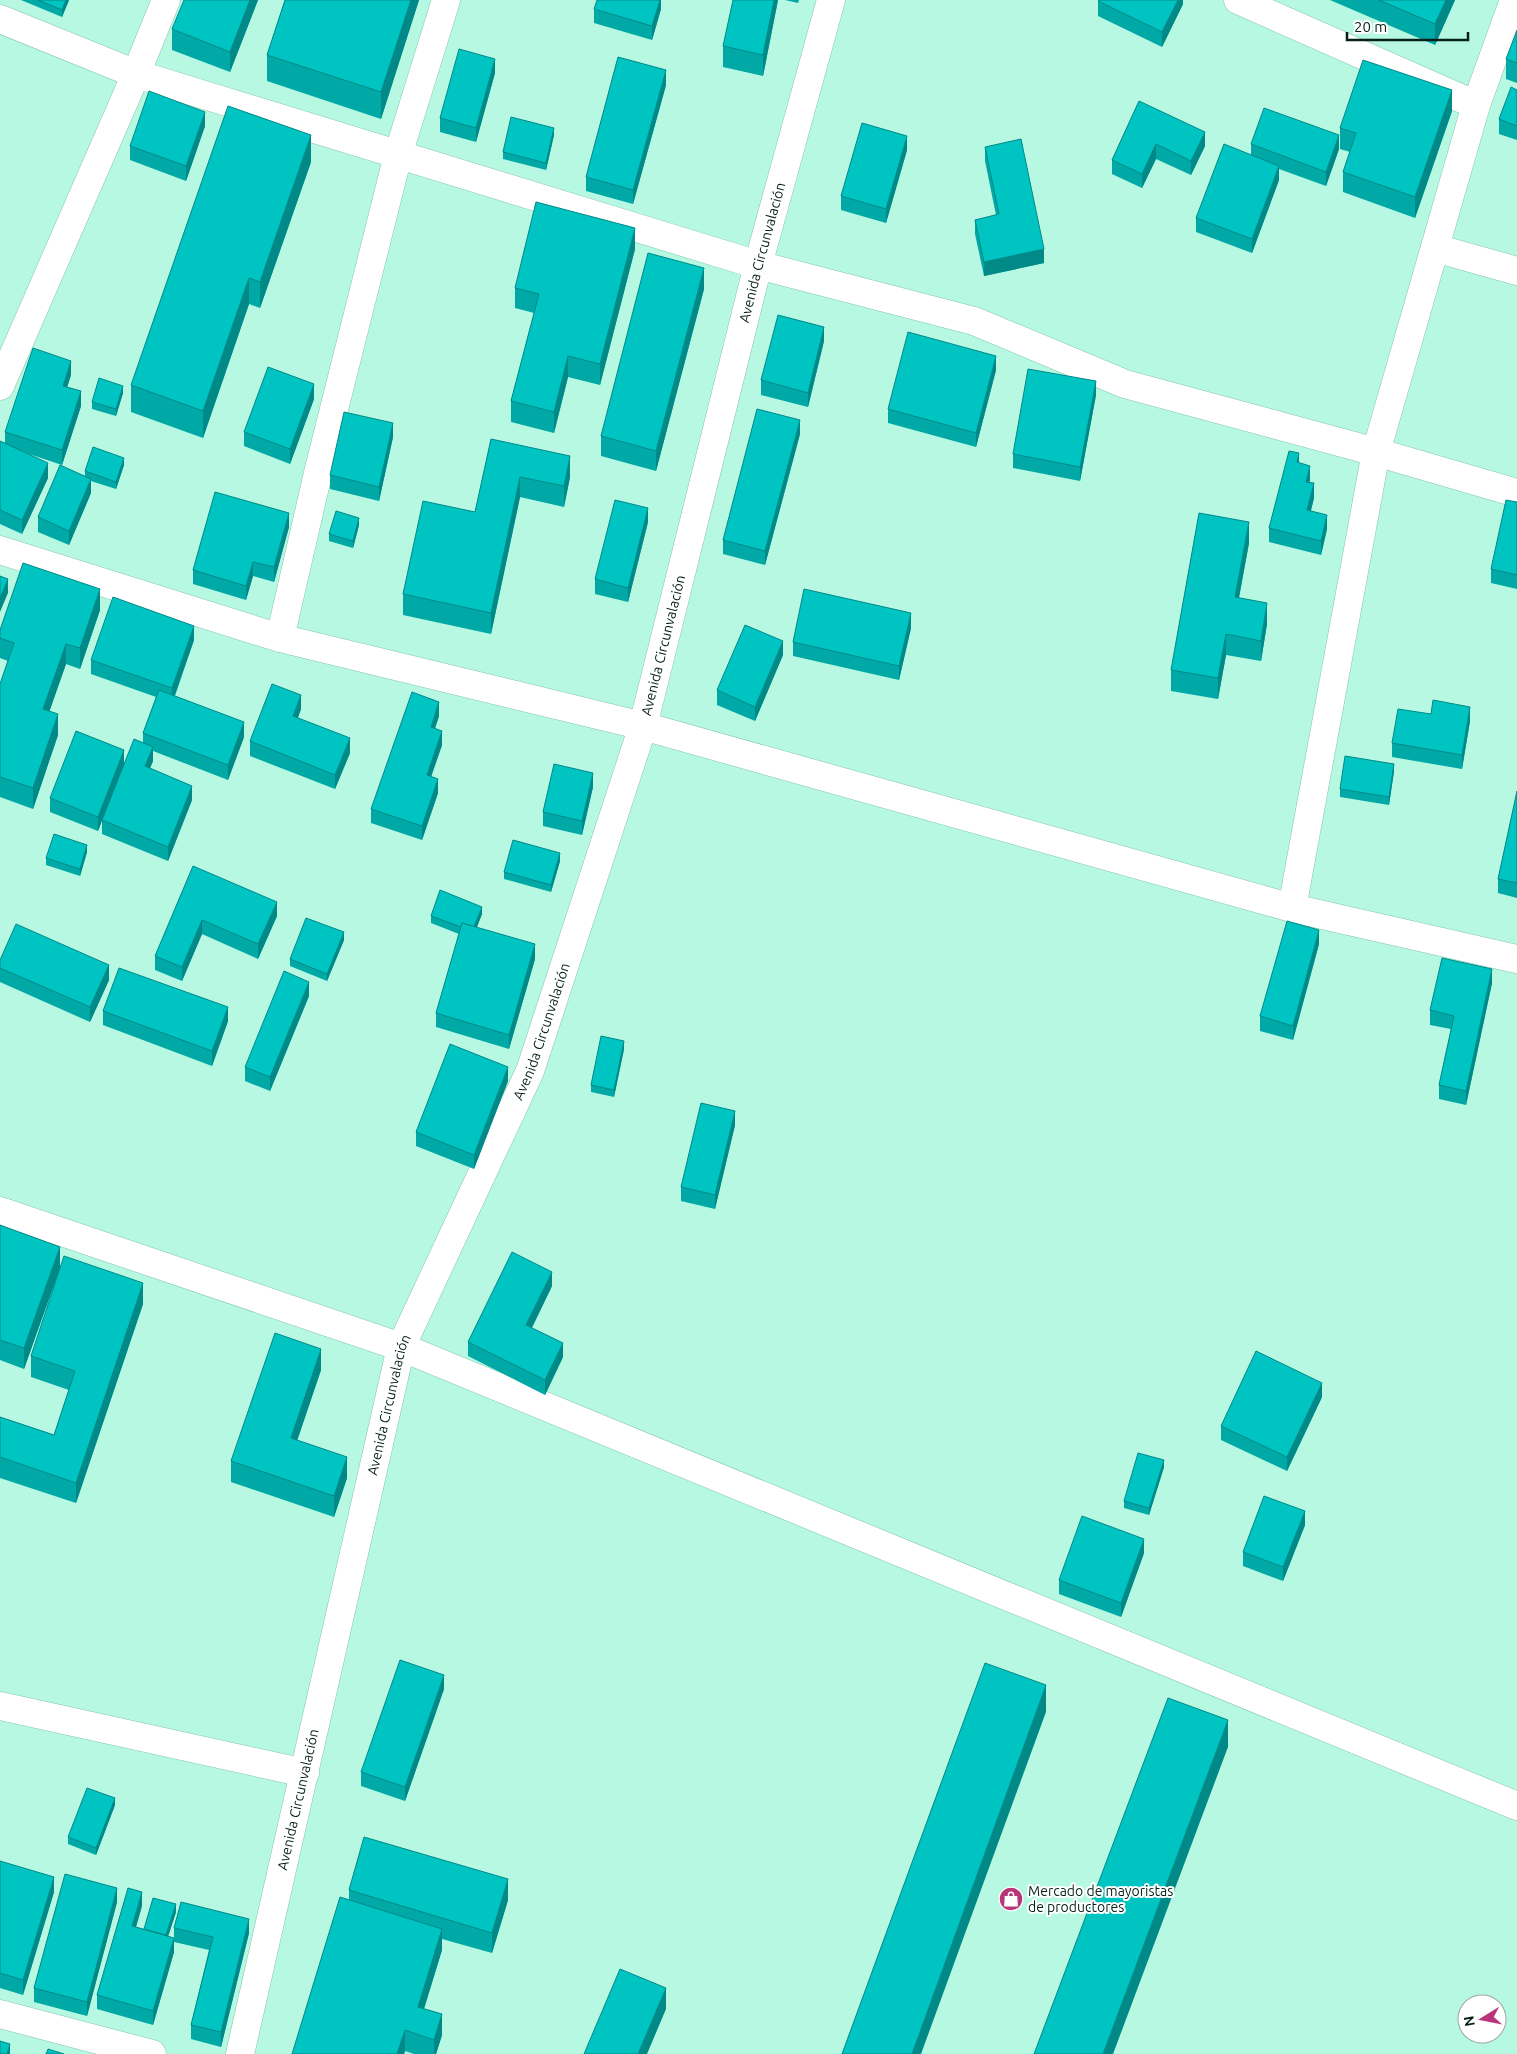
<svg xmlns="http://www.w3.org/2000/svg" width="1517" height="2054" font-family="Ubuntu,sans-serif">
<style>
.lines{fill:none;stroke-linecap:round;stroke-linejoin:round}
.minor-casing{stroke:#85c4b0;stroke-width:29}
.minor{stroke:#fff;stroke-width:28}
.wall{fill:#00a9a6}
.shaded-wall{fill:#008987}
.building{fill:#00c4c1;stroke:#008987}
.labels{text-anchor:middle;stroke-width:4;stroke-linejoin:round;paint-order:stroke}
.street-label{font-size:14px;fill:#07211a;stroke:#fff}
.poi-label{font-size:14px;fill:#07211a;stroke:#fff;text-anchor:start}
</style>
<rect width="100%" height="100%" fill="#b7f8e3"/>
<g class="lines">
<g class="minor-casing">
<g id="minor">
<polyline points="1238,0 1476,105"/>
<polyline points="0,19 136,74 758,265 974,321 1125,384 1376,452 1517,493"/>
<polyline points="1435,248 1517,271"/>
<polyline points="0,386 136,74 166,0"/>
<polyline points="0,550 280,638 643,726 1292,908 1517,959"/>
<polyline points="280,638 319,469 398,155 446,0"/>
<polyline points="1292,908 1376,452 1476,105 1514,0"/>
<polyline points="0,1211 401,1347 1517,1806"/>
<polyline points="0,1706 305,1773"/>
<polyline points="0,2014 152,2054"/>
<path id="s1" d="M240 2054 401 1347 530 1071 643 726 758 265 831 0"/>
</g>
</g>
<use href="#minor" class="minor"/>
</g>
<g class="wall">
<polygon points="21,0 69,0 62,17"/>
<polygon points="258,0 230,72 172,50 172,29"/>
<polygon points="285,0 419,0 381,119 267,81 267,55"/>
<polygon points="661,0 661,9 652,40 594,23 594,9"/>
<polygon points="778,0 763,76 723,67 723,46"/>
<polygon points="785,0 799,0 798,3"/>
<polygon points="1183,0 1183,4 1162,47 1098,16 1098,1"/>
<polygon points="1330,0 1455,0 1435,45"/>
<polygon points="1517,30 1517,83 1506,79 1506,59"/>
<polygon points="495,73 476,142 440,132 440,118"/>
<polygon points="666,85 633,204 586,191 586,177"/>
<polygon points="1517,90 1517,140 1499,134 1499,119"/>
<polygon points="1139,101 1205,146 1191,175 1156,159 1142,188 1112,174 1112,160"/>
<polygon points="1452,111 1415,218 1343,192 1343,172 1350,152 1340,149 1340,128"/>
<polygon points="205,126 186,181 130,160 130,146"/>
<polygon points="554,135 546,170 503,159 503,152"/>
<polygon points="1251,144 1339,149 1326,186 1279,169 1279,180 1252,253 1196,232 1196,218 1251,155"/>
<polygon points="985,147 1044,263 984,276 975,234 975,220 996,215 985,161"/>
<polygon points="907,150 886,223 841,210 841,196"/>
<polygon points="311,162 260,308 249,304 203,438 131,412 131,385"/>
<polygon points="635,249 600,385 568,377 554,433 511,422 511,401 534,313 515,308 515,288"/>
<polygon points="704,289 656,471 601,456 601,436"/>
<polygon points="824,341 808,407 761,395 761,380"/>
<polygon points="996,370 976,447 888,423 888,409"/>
<polygon points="71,375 67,387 81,406 62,465 23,452 48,478 22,534 0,524 0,441 5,443 5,432"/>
<polygon points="123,393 116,416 92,409 92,402"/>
<polygon points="1096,395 1080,481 1013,468 1013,454"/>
<polygon points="314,399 290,464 244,446 244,432"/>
<polygon points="800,434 765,565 723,554 723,540"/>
<polygon points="393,437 379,501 330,489 330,475"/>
<polygon points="491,439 570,477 564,507 520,497 491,634 403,615 403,594 475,512"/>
<polygon points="1299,463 1310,480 1309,482 1314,498 1311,511 1327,529 1321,555 1269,542 1269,528"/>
<polygon points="124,465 116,489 91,481 91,493 69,545 38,532 38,517 85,476 85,471"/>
<polygon points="1517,502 1517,589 1491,583 1491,569"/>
<polygon points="648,522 628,602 595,594 595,579"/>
<polygon points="359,525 353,548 329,541 329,534"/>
<polygon points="289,527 274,582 253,576 246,600 193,584 193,570"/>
<polygon points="1249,543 1239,598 1267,624 1261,661 1226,655 1218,699 1171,691 1171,670"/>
<polygon points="100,610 80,669 66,664 49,711 58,735 33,809 0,797 0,684 8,661 0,658 0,630"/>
<polygon points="911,628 899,680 793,656 793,642"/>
<polygon points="194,640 175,696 244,737 228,780 153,751 153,761 150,768 192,800 168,861 102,834 102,821 98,831 50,812 50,798 124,763 143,743 143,733 156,697 91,674 91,660"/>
<polygon points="783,655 755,721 717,705 717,690"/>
<polygon points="301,709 298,718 350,753 335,789 250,756 250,741"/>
<polygon points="439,716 435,728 442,745 431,776 438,793 422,840 371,823 371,809"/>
<polygon points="1470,721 1462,769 1392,757 1392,743"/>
<polygon points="1394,771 1389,805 1340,797 1340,789"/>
<polygon points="593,787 582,835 543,826 543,812"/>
<polygon points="1517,791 1517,898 1498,893 1498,879"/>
<polygon points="87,852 80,876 46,865 46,858"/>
<polygon points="560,861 551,892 504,879 504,872"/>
<polygon points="193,866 277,916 258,959 202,934 182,981 155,970 155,956"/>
<polygon points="482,914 477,927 535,959 509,1049 436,1027 436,1013 459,934 431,923 431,916"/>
<polygon points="344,940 327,981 290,966 290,959"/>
<polygon points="1319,944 1293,1040 1260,1031 1260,1016"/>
<polygon points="0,960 109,980 90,1022 0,982"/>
<polygon points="1492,983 1466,1105 1439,1099 1439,1085 1451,1029 1430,1025 1430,1010"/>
<polygon points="309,996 270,1091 245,1081 245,1067"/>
<polygon points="103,1011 228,1021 212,1066 103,1025"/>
<polygon points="624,1049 614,1097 591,1092 591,1085"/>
<polygon points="508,1081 474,1169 416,1146 416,1132"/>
<polygon points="735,1125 715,1209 681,1201 681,1187"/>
<polygon points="0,1225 60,1268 24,1369 0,1360"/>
<polygon points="552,1286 532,1328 563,1357 545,1395 468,1356 468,1342"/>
<polygon points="143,1304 76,1503 0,1478 0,1417 54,1435 69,1390 31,1377 31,1356"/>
<polygon points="321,1370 297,1440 347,1478 334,1517 231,1482 231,1461"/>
<polygon points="1322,1397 1287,1471 1221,1440 1221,1426"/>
<polygon points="1164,1467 1149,1515 1124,1508 1124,1501"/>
<polygon points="1305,1525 1283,1581 1243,1566 1243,1552"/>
<polygon points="1144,1553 1121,1617 1059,1594 1059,1580"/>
<polygon points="444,1689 405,1801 361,1786 361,1772"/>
<polygon points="115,1805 96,1855 68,1844 68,1837"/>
<polygon points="0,1861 54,1892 23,1995 0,1988"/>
<polygon points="349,1890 508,1900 492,1953 442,1939 442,1950 424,2009 442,2035 436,2054 414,2054 405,2051 404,2054 292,2054 349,1899"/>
<polygon points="117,1902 87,2016 34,2002 34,1988"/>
<polygon points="142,1906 136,1927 144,1929 176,1912 168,1936 174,1952 153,2025 97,2009 97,1995"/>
<polygon points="174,1928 249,1933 221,2047 191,2039 191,2025 209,1950 174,1942"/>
</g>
<g class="shaded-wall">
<polygon points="66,0 69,0 62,17 62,10"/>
<polygon points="250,0 258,0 230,72 230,52"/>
<polygon points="411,0 419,0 381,119 381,92"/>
<polygon points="660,0 661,0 661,9 652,40 652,26"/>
<polygon points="774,0 778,0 763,76 763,55"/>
<polygon points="1178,0 1183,0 1183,4 1162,47 1162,32"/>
<polygon points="1446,0 1455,0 1435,45 1435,24"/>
<polygon points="495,59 495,73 476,142 476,128"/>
<polygon points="666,70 666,85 633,204 633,190"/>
<polygon points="1452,90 1452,111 1415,218 1415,197"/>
<polygon points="205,112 205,126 186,181 186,166"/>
<polygon points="554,128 554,135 546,170 546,163"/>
<polygon points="1205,132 1205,146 1191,175 1191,161"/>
<polygon points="311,135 311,162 260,308 260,282"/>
<polygon points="1339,135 1339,149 1326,186 1326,172"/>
<polygon points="907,136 907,150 886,223 886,209"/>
<polygon points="1156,144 1156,159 1142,188 1142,174"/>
<polygon points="1279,166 1279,180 1252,253 1252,239"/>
<polygon points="635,228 635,249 600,385 600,364"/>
<polygon points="1044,249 1044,263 984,276 984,262"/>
<polygon points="704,268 704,289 656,471 656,451"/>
<polygon points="249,278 249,304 203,438 203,411"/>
<polygon points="824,327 824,341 808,407 808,393"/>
<polygon points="568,356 568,377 554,433 554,412"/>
<polygon points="996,356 996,370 976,447 976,433"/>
<polygon points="71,361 71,375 63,400 63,386"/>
<polygon points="1096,381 1096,395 1080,481 1080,467"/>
<polygon points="314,384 314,399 290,464 290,449"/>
<polygon points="123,386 123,393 116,416 116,409"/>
<polygon points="81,391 81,406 62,465 62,450"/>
<polygon points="800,420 800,434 765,565 765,551"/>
<polygon points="393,423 393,437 379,501 379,487"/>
<polygon points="1299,453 1299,468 1297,462"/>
<polygon points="570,456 570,477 564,507 564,486"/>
<polygon points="124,458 124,465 116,489 116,482"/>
<polygon points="48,463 48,478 22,534 22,520"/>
<polygon points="1310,466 1310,480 1306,496 1306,482"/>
<polygon points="520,477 520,497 491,634 491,613"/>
<polygon points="91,479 91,493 69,545 69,531"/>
<polygon points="1314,483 1314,498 1307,524 1307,510"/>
<polygon points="648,508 648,522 628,602 628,588"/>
<polygon points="289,513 289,527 274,582 274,567"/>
<polygon points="1327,515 1327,529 1321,555 1321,541"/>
<polygon points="359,518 359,525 353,548 353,541"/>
<polygon points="1249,522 1249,543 1235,618 1235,597"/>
<polygon points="253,562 253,576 246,600 246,586"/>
<polygon points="8,579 8,593 0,612 0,598"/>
<polygon points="100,589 100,610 80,669 80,648"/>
<polygon points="1267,603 1267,624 1261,661 1261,641"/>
<polygon points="911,613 911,628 899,680 899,666"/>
<polygon points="194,626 194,640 172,702 172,688"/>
<polygon points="1226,634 1226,655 1218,699 1218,678"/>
<polygon points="783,641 783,655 755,721 755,707"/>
<polygon points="66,644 66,664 43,730 43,709"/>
<polygon points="301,695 301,709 293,730 293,716"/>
<polygon points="439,702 439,716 431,741 431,727"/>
<polygon points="1470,707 1470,721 1462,769 1462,755"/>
<polygon points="58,714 58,735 33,809 33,788"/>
<polygon points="244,722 244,737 228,780 228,765"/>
<polygon points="442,731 442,745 427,789 427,775"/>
<polygon points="350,738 350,753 335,789 335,775"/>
<polygon points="153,747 153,761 145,780 145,766"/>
<polygon points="124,750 124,764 102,820 98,831 98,817"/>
<polygon points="1394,764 1394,771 1389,805 1389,797"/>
<polygon points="593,773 593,787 582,835 582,821"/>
<polygon points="438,779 438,793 422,840 422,826"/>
<polygon points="192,786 192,800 168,861 168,847"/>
<polygon points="87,845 87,852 80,876 80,869"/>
<polygon points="560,853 560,861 551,892 551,885"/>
<polygon points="277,902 277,916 258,959 258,944"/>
<polygon points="482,907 482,914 472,939 472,932"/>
<polygon points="202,920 202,934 182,981 182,967"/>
<polygon points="1319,930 1319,944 1293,1040 1293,1026"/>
<polygon points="344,932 344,940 327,981 327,974"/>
<polygon points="535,944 535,959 509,1049 509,1035"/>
<polygon points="109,965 109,980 90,1022 90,1007"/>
<polygon points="1492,969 1492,983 1466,1105 1466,1091"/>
<polygon points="309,982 309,996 270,1091 270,1077"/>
<polygon points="228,1007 228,1021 212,1066 212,1051"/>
<polygon points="624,1041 624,1049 614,1097 614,1090"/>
<polygon points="508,1067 508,1081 474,1169 474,1155"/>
<polygon points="735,1111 735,1125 715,1209 715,1195"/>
<polygon points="60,1247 60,1268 24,1369 24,1348"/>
<polygon points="552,1272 552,1286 526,1339 526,1325"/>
<polygon points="143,1283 143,1304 76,1503 76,1483"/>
<polygon points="563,1343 563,1357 545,1395 545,1380"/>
<polygon points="321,1349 321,1370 291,1459 291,1438"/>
<polygon points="1322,1383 1322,1397 1287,1471 1287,1457"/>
<polygon points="347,1457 347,1478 334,1517 334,1496"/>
<polygon points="1164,1460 1164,1467 1149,1515 1149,1508"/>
<polygon points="1305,1511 1305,1525 1283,1581 1283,1567"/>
<polygon points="1144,1539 1144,1553 1121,1617 1121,1603"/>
<polygon points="444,1675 444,1689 405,1801 405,1787"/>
<polygon points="1046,1685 1046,1712 921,2054 912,2054"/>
<polygon points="1228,1720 1228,1747 1113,2054 1103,2054"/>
<polygon points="115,1798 115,1805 96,1855 96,1848"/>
<polygon points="54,1877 54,1892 23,1995 23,1980"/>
<polygon points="508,1879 508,1900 492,1953 492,1933"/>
<polygon points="117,1888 117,1902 87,2016 87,2002"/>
<polygon points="142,1892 142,1906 132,1940 132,1926"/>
<polygon points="176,1904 176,1912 166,1943 166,1936"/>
<polygon points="249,1919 249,1933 221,2047 221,2032"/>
<polygon points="442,1929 442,1950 418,2028 418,2007"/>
<polygon points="174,1938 174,1952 153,2025 153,2011"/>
<polygon points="666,1988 666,2009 647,2054 638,2054"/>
<polygon points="442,2014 442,2035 436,2054 434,2054 434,2040"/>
<polygon points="405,2030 405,2051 404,2054 397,2054"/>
<polygon points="10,2044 10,2054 7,2054"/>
</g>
<g class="building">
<polygon points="38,0 66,0 62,10"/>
<polygon points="184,0 250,0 230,52 172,29"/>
<polygon points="285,0 411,0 381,92 267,55"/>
<polygon points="597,0 660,0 652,26 594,9"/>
<polygon points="733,0 774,0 763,55 723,46"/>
<polygon points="1099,0 1178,0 1162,32 1098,1"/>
<polygon points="1379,0 1446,0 1435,24"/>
<polygon points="1517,30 1517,63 1506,59"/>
<polygon points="459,49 495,59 476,128 440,118"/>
<polygon points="618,57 666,70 633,190 586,177"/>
<polygon points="1363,60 1452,90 1415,197 1343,172 1356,133 1340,128"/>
<polygon points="1511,87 1517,90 1517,126 1499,119"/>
<polygon points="149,91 205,112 186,166 130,146"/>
<polygon points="1139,101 1205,132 1191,161 1156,144 1142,174 1112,160"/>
<polygon points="228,106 311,135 260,282 249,278 203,411 131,385"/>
<polygon points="1264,108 1339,135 1326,172 1251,144"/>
<polygon points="511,117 554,128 546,163 503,152"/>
<polygon points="862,123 907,136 886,209 841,196"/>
<polygon points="1021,139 1044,249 984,262 975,220 999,214 985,147"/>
<polygon points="1224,144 1279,166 1252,239 1196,218"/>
<polygon points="536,202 635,228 600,364 568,356 554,412 511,401 539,294 515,288"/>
<polygon points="648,253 704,268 656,451 601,436"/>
<polygon points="778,315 824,327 808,393 761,380"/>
<polygon points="908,332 996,356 976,433 888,409"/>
<polygon points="33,348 71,361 63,386 81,391 62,450 5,432"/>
<polygon points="268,367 314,384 290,449 244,432"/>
<polygon points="1028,369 1096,381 1080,467 1013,454"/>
<polygon points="99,378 123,386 116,409 92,402"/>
<polygon points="757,409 800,420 765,551 723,540"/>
<polygon points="344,412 393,423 379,487 330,475"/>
<polygon points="491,439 570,456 564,486 520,477 491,613 403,594 423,501 475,512"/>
<polygon points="0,441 48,463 22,520 0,510"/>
<polygon points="93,447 124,458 116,482 85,471"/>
<polygon points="1289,451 1299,453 1297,462 1310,466 1306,482 1314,483 1307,510 1327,515 1321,541 1269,528"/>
<polygon points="60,465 91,479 69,531 38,517"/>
<polygon points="215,492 289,513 274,567 253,562 246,586 193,570"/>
<polygon points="615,500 648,508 628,588 595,579"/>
<polygon points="1506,500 1517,502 1517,575 1491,569"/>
<polygon points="336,511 359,518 353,541 329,534"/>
<polygon points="1199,513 1249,522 1235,597 1267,603 1261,641 1226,634 1218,678 1171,670"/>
<polygon points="23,563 100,589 80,648 66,644 43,709 58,714 33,788 0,777 0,684 14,643 0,638 0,630"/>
<polygon points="0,576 8,579 0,598"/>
<polygon points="804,589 911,613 899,666 793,642"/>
<polygon points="113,597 194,626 172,688 91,660"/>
<polygon points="745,625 783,641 755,707 717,690"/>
<polygon points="272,684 301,695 293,716 350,738 335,775 250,741"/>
<polygon points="159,690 244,722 228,765 143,733"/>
<polygon points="412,692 439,702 431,727 442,731 427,775 438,779 422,826 371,809"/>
<polygon points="1433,700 1470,707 1462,755 1392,743 1398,709 1431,714"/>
<polygon points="76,731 124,750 98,817 50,798"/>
<polygon points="134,739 153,747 145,766 192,786 168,847 102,820"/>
<polygon points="1345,756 1394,764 1389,797 1340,789"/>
<polygon points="554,764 593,773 582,821 543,812"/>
<polygon points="1517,791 1517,883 1498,879"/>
<polygon points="54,834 87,845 80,869 46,858"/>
<polygon points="513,840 560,853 551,885 504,872"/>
<polygon points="193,866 277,902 258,944 202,920 182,967 155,956"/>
<polygon points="440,890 482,907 474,927 462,923 461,927 431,916"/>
<polygon points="306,918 344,932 327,974 290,959"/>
<polygon points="1287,921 1319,930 1293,1026 1260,1016"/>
<polygon points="462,923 535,944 509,1035 436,1013"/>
<polygon points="16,924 109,965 90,1007 0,968 0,960"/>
<polygon points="1442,958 1492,969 1466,1091 1439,1085 1454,1016 1430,1010"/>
<polygon points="119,968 228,1007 212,1051 103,1011"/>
<polygon points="284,971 309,982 270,1077 245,1067"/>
<polygon points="601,1036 624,1041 614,1090 591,1085"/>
<polygon points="450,1044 508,1067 474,1155 416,1132"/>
<polygon points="701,1103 735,1111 715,1195 681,1187"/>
<polygon points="0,1225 60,1247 24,1348 0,1340"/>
<polygon points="512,1252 552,1272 526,1325 563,1343 545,1380 468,1342"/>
<polygon points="64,1256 143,1283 76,1483 0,1457 0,1417 54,1435 75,1371 31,1356"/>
<polygon points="275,1333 321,1349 291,1438 347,1457 334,1496 231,1461"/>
<polygon points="1256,1351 1322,1383 1287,1457 1221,1426"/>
<polygon points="1138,1453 1164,1460 1149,1508 1124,1501"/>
<polygon points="1264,1496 1305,1511 1283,1567 1243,1552"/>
<polygon points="1082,1516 1144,1539 1121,1603 1059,1580"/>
<polygon points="400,1660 444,1675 405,1787 361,1772"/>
<polygon points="985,1663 1046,1685 912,2054 842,2054"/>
<polygon points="1168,1698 1228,1720 1103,2054 1034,2054"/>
<polygon points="87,1788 115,1798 96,1848 68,1837"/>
<polygon points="364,1837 508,1879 492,1933 349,1890"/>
<polygon points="0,1861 54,1877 23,1980 0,1973"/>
<polygon points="65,1874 117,1888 87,2002 34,1988"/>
<polygon points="128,1888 142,1892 132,1926 174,1938 153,2011 97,1995"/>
<polygon points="340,1897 442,1929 418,2007 442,2014 434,2040 405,2030 397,2054 292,2054"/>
<polygon points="153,1898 176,1904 166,1935 144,1929"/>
<polygon points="181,1902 249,1919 221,2032 191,2025 213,1937 174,1928"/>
<polygon points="620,1969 666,1988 638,2054 584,2054"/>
<polygon points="0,2041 10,2044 7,2054 0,2054"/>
<polygon points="48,2049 64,2054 46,2054"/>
</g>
<defs>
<g id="shop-disc" transform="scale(1.25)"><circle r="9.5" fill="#b9357a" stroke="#fff"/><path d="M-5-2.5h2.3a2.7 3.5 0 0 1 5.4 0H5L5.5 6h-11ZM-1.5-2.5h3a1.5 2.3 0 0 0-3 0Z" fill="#fff"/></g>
</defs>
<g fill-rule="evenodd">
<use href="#shop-disc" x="1011" y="1899"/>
</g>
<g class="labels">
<g class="street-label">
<text dy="5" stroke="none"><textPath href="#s1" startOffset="1881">Avenida Circunvalación</textPath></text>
<text dy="5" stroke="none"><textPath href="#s1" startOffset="1476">Avenida Circunvalación</textPath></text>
<text dy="5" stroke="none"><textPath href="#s1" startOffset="1071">Avenida Circunvalación</textPath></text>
<text dy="5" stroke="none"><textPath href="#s1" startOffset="666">Avenida Circunvalación</textPath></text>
<text dy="5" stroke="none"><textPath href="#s1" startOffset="261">Avenida Circunvalación</textPath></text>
</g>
<g class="poi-label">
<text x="1028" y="1896">Mercado de mayoristas<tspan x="1028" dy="16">de productores</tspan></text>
</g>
</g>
<g transform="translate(1482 2019) rotate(260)"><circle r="24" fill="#ffffff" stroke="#9ca6a3"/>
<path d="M0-4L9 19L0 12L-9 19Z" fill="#b9357a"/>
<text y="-8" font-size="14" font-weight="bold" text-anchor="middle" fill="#07211a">N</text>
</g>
<path d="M1347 32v8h121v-8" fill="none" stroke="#07211a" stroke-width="2.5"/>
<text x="1354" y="32" font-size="15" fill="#07211a" stroke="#ffffff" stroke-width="4" paint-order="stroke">20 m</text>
</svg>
